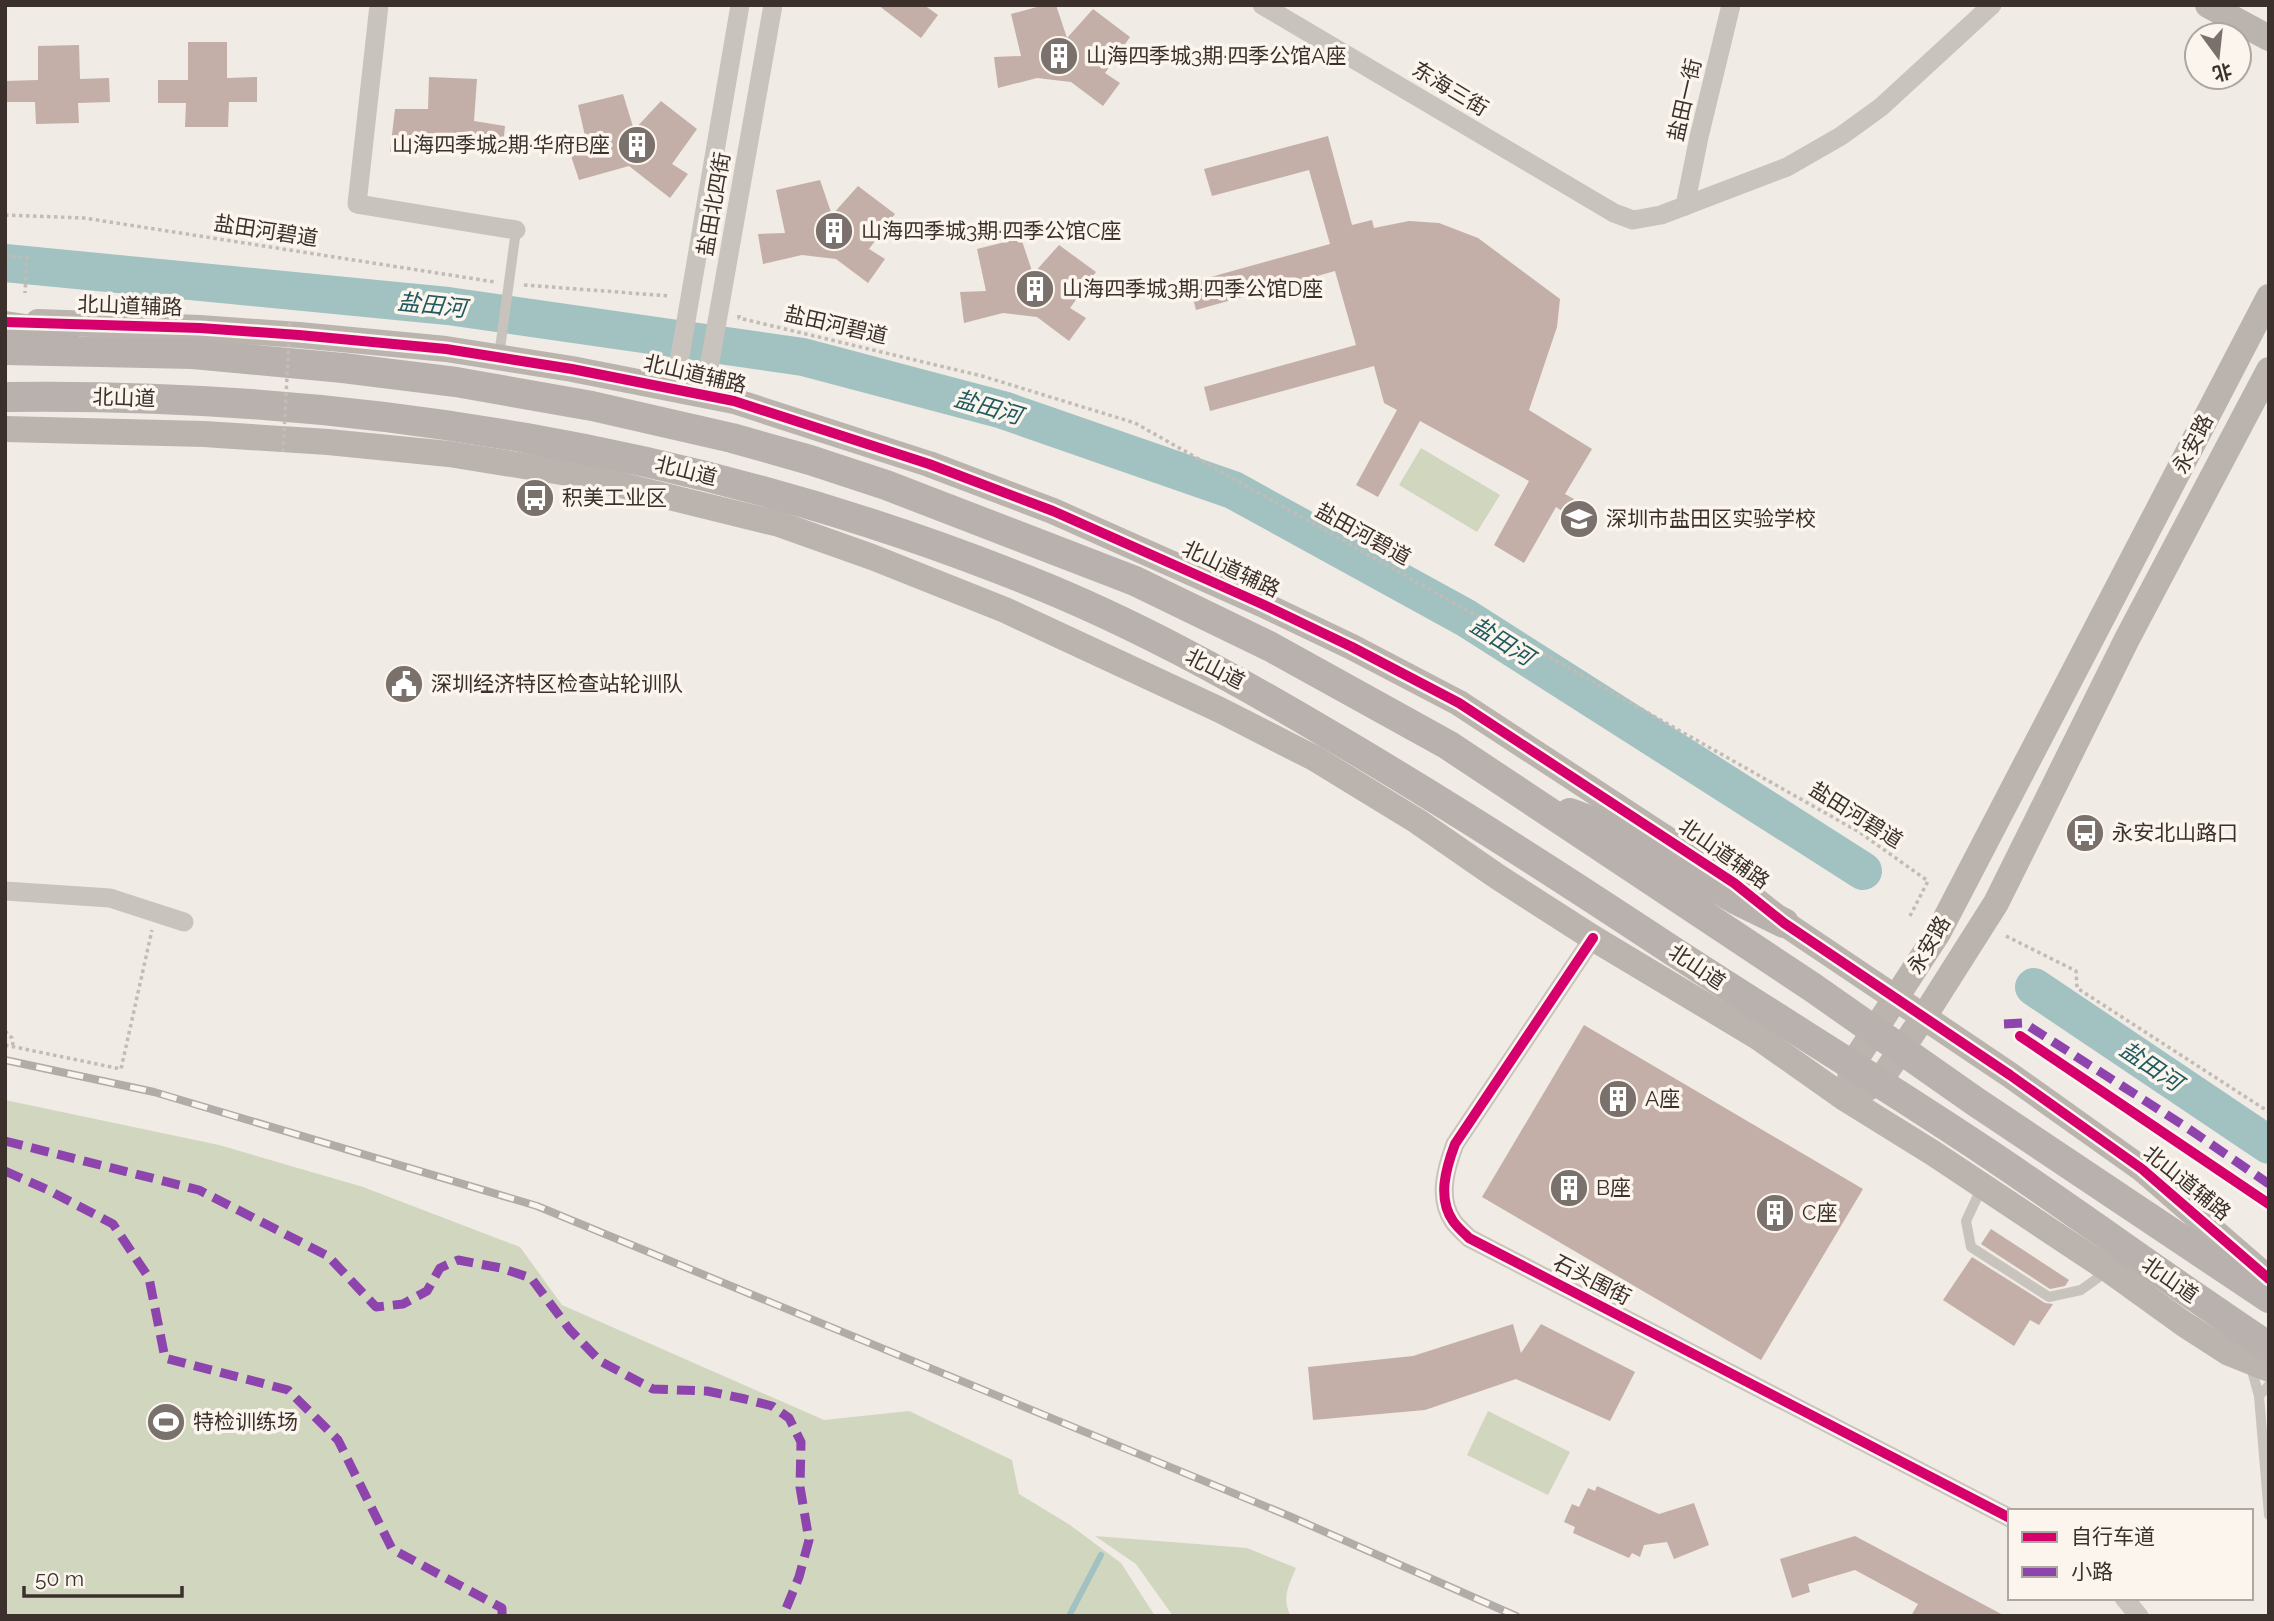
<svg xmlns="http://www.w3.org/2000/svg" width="2274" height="1621" font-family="Raleway,'Noto Sans SC',sans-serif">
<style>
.green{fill:#d1d6bf}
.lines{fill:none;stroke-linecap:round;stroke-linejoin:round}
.stream{stroke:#a1c2c1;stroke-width:6}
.river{stroke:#a1c2c1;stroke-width:38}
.building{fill:#c3afa7}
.path{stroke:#c2bbb6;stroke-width:3.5;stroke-dasharray:3.5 3.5;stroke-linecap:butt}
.lane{stroke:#c9c3be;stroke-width:10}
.street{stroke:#c9c3be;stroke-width:19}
.secondary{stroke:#bab3ae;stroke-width:26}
.primary{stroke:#b8b1ad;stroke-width:30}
.rail-casing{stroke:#b1aca8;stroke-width:8}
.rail{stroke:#fbf5ee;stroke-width:5;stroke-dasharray:16;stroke-linecap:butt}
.path-bridge{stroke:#c2bbb6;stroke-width:3.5;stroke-dasharray:3.5 3.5;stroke-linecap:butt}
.quiet{stroke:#8e44ad;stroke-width:9;stroke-dasharray:18 9;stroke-linecap:butt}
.cycleway-casing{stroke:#fbf5ee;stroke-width:15}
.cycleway{stroke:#d6006c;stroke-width:10}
.labels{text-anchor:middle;stroke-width:7;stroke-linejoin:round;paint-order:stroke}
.poi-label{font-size:21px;fill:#3b302b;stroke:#fbf5ee;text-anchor:start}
.street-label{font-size:21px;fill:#3b302b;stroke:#fbf5ee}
.water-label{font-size:23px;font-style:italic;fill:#1f5a5e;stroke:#fbf5ee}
</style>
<rect width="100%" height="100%" fill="#f0ebe5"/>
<g class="green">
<polygon points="1421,448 1500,495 1477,532 1399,485"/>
<polygon points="5,1100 219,1145 363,1187 520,1247 562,1305 824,1420 909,1411 1012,1460 1019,1494 1070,1525 1121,1563 1155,1616 5,1616"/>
<polygon points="1488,1411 1570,1452 1548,1495 1467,1455"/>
<path d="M1095 1536 1247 1548 1296 1568C1289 1584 1281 1600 1291 1616H1173L1136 1564Z"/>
</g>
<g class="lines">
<polyline class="stream" points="1069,1616 1101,1555"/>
<g class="river">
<polyline points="5,263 448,306 803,357 1003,410 1233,490 1466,618 1863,871"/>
<polyline points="2034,987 2269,1145"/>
</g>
</g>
<g class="building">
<polygon points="878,5 924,5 938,15 921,38"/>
<polygon points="1044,5 1056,5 1067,38 1093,9 1130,37 1105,73 1120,83 1103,106 1071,82 1037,78 998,88 994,57 1021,56 1011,14"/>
<polygon points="188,42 227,42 227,78 257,77 257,102 229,102 228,127 185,127 186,103 158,103 158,80 188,80"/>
<polygon points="79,45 80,79 109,78 110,102 78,103 79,123 36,124 35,102 5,102 5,81 38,80 38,46"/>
<polygon points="429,77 477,79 474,121 505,126 502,155 422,148 418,155 390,152 395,109 428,109"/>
<polygon points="623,94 634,130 661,101 697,129 672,164 688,174 670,198 629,166 579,180 570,153 588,149 578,105"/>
<polygon points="1328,136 1352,225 1372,220 1374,228 1409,221 1439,223 1478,238 1560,299 1557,327 1529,410 1592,449 1565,494 1574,499 1565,513 1556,507 1524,563 1494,545 1529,481 1420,421 1378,497 1356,485 1397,410 1384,403 1374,366 1210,411 1204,387 1356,345 1335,271 1196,310 1189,283 1330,244 1309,170 1212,196 1204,169"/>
<polygon points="820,180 832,215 858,186 895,214 869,249 885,259 868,283 836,259 802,255 763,264 758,234 785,233 776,190"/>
<polygon points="1021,238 1033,274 1059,245 1096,272 1070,308 1086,318 1069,341 1037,317 1003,313 964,323 960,292 986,291 977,249"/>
<polygon points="1584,1025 1863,1189 1761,1360 1482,1197"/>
<polygon points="1991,1229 2069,1280 2065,1286 2050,1289 1981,1244"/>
<polygon points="1972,1257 2045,1303 2053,1304 2039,1325 2030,1320 2014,1346 1943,1300"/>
<polygon points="1513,1324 1521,1353 1541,1324 1635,1372 1610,1421 1516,1379 1425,1410 1313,1420 1308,1367 1413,1356"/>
<polygon points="1597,1486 1659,1514 1694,1503 1709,1545 1674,1559 1667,1542 1644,1545 1640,1557 1632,1553 1629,1558 1573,1533 1575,1527 1564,1522 1572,1504 1579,1507 1588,1488 1595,1491"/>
<polygon points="1855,1536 2005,1616 1911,1616 1918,1604 1855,1570 1808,1584 1810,1592 1792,1598 1780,1559"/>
</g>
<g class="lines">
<g class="path">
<polyline points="5,215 84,218 495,282"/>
<polyline points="5,256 27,257 25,293"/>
<polyline points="524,285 670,296"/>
<polyline points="739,315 739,318 982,376 1135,423 1859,832 1928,881 1910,916"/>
<polyline points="2006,936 2076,971 2077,988 2269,1112"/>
<polyline points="5,1031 12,1038 13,1045"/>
<polyline points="5,1045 121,1069 152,930"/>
</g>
<g class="lane">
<polyline points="499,356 516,230"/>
<polyline points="1982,1187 1966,1221 1971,1247 2049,1297 2081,1290 2106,1272"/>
<polyline points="2251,1367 2259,1396"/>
<polyline points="2269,1385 2259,1396 2269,1515"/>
</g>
<g class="street">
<polyline points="379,5 357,204 516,230"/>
<polyline points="1262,5 1614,213 1633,220 1661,215 1787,167 1841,136 1881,107 1992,5"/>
<polyline points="1685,206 1699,137 1731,5"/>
<path d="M641 381C657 379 669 375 679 362L740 5"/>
<path d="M733 401C719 392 711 383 709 367L773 5"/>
<polyline points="5,891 110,898 184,922"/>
<path d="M1593 938 1455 1144C1446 1168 1437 1198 1453 1221 1457 1227 1464 1233 1469 1238L2010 1518"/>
<polyline points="2124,1598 2139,1616"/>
</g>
<g class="secondary">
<polyline points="2208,5 2269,38"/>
<polyline points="38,322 200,328 299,335 446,349 572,369 734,401 929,464 1053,511 1262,604 1352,647 1459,703 1734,883 1784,923 2010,1075 2142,1169 2269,1279"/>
<polyline points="5,429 204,434 328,442 449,454 580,475 779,524 872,557 1005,610 1220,710 1314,758 1417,821 1498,877 1593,938 1758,1037 1846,1099 1933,1153 2109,1270 2184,1324 2229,1353 2269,1369"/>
<polyline points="1849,1087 1852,1065 1938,933 2269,297"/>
<polyline points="1860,1092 1879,1082 1925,1015 1996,903 2127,639 2269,370"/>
</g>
<g class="primary">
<polyline points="5,326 64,335"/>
<polyline points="5,350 193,354 343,368 456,382 592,406 732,438 810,460 886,485 1135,581 1271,647 1448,745 1812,987 1976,1102 2269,1298"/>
<path d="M5 397C354 392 703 450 1027 580 1133 622 1232 677 1330 735 1439 799 1544 866 1650 936 1762 1010 1877 1079 1989 1154 2083 1217 2174 1284 2269 1347"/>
<polyline points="1570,813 1623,833 1737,900 1784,923"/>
</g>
<g class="rail-casing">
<polyline id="rail" points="5,1060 154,1092 537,1206 1289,1516 1516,1616"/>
</g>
<use href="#rail" class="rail"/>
<polyline class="path-bridge" points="283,452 290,320"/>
<g class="quiet">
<polyline points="2004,1024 2024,1023 2186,1127 2269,1184"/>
<polyline points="5,1141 199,1190 328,1256 376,1307 403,1304 427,1291 440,1268 458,1260 501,1268 531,1278 570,1330 600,1361 628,1376 653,1389 707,1391 745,1399 772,1406 789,1418 801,1442 800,1487 809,1540 799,1577 783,1616"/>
<polyline points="5,1171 48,1190 113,1224 149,1278 165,1358 288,1390 338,1440 392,1549 502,1608 502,1616"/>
</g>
<g class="cycleway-casing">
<g id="cycleway">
<polyline points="5,322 200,328 299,335 446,349 572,369 734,401 929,464 1053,511 1262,604 1352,647 1459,703 1734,883 1784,923 2010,1075 2142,1169 2269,1279"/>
<path d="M1593 938 1455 1144C1446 1168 1437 1198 1453 1221 1457 1227 1464 1233 1469 1238L2010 1518"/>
<polyline points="2020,1036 2269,1204"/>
</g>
</g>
<use href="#cycleway" class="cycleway"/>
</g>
<defs>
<g id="building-disc" transform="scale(2.0125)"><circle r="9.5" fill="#7a716c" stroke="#fbf5ee"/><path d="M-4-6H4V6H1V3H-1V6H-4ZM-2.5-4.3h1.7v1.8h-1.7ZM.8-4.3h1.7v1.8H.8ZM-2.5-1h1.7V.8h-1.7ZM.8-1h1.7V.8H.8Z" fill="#fff"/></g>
<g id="bus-disc" transform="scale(2.0125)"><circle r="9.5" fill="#7a716c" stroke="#fbf5ee"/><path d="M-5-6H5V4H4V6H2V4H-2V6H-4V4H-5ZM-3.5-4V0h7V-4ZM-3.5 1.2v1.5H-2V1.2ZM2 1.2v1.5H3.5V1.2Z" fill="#fff"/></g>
<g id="school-disc" transform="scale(2.0125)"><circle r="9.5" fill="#7a716c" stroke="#fbf5ee"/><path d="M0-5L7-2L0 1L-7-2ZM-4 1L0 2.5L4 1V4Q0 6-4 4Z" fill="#fff"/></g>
<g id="civic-disc" transform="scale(2.0125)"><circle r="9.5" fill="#7a716c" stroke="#fbf5ee"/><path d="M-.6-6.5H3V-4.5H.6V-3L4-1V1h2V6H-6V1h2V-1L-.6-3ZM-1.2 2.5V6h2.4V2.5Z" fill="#fff"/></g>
<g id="stadium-disc" transform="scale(2.0125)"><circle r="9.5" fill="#7a716c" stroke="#fbf5ee"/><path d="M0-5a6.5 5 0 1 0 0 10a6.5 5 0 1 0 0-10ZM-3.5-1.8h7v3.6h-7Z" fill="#fff"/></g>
</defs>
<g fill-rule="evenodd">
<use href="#building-disc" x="1059" y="56"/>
<use href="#building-disc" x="637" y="145"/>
<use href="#building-disc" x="834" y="231"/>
<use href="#building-disc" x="1035" y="289"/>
<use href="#bus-disc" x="535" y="498"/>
<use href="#school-disc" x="1579" y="519"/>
<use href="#civic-disc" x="404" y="684"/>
<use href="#bus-disc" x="2085" y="833"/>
<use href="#building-disc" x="1618" y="1099"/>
<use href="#building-disc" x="1569" y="1188"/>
<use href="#building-disc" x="1775" y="1213"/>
<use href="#stadium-disc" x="166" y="1422"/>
</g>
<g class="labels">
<g class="poi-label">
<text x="1086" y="63">山海四季城3期·四季公馆A座</text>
<text x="610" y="152" text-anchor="end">山海四季城2期·华府B座</text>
<text x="861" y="238">山海四季城3期·四季公馆C座</text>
<text x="1062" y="296">山海四季城3期·四季公馆D座</text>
<text x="562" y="505">积美工业区</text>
<text x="1606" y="526">深圳市盐田区实验学校</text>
<text x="431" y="691">深圳经济特区检查站轮训队</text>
<text x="2112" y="840">永安北山路口</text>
<text x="1645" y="1106">A座</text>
<text x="1596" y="1195">B座</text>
<text x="1802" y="1220">C座</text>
<text x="193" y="1429">特检训练场</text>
</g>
<g class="street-label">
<text transform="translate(1450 89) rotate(31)" y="7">东海三街</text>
<text transform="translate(1685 100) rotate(-77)" y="7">盐田一街</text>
<text transform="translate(714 204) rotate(-80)" y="7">盐田北四街</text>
<text transform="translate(266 231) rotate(9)" y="7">盐田河碧道</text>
<text transform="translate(130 306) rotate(2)" y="7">北山道辅路</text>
<text transform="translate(836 325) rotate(13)" y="7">盐田河碧道</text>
<text transform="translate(695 374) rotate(13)" y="7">北山道辅路</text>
<text transform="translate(124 398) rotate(2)" y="7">北山道</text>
<text transform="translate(2193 444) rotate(-63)" y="7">永安路</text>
<text transform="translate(686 471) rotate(14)" y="7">北山道</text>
<text transform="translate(1363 534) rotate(29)" y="7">盐田河碧道</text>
<text transform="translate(1231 569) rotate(25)" y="7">北山道辅路</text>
<text transform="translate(1215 669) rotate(27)" y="7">北山道</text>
<text transform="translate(1856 815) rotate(32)" y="7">盐田河碧道</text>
<text transform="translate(1724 854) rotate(35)" y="7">北山道辅路</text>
<text transform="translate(1929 945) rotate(-60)" y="7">永安路</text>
<text transform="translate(1697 967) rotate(34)" y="7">北山道</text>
<text transform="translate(2187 1183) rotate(39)" y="7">北山道辅路</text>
<text transform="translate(1592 1280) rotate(27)" y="7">石头围街</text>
<text transform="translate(2170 1280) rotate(35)" y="7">北山道</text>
</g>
<g class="water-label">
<text transform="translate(432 305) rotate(6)" y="8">盐田河</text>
<text transform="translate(988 407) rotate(16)" y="8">盐田河</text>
<text transform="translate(1502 641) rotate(32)" y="8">盐田河</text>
<text transform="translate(2151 1066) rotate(34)" y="8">盐田河</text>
</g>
</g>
<rect width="2274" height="1621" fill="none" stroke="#3b302b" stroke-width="14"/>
<rect x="2008" y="1509" width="245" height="91" fill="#fbf5ee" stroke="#aea6a0" stroke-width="2"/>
<rect x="2022" y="1532" width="35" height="10" fill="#d6006c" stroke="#aea6a0" stroke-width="2"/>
<text x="2071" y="1544" font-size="21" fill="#3b302b">自行车道</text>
<rect x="2022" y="1567" width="35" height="10" fill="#8e44ad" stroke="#aea6a0" stroke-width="2"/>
<text x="2071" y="1579" font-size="21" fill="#3b302b">小路</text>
<g transform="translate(2218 56) rotate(165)"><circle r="33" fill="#fbf5ee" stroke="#aea6a0" stroke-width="2"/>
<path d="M0-5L12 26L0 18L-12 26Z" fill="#7a716c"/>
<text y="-10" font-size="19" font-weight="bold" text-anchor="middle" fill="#3b302b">北</text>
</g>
<path d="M24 1586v10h158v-10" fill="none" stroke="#3b302b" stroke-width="3.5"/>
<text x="35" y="1586" font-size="21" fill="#3b302b" stroke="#fbf5ee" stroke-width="5" paint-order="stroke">50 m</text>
</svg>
